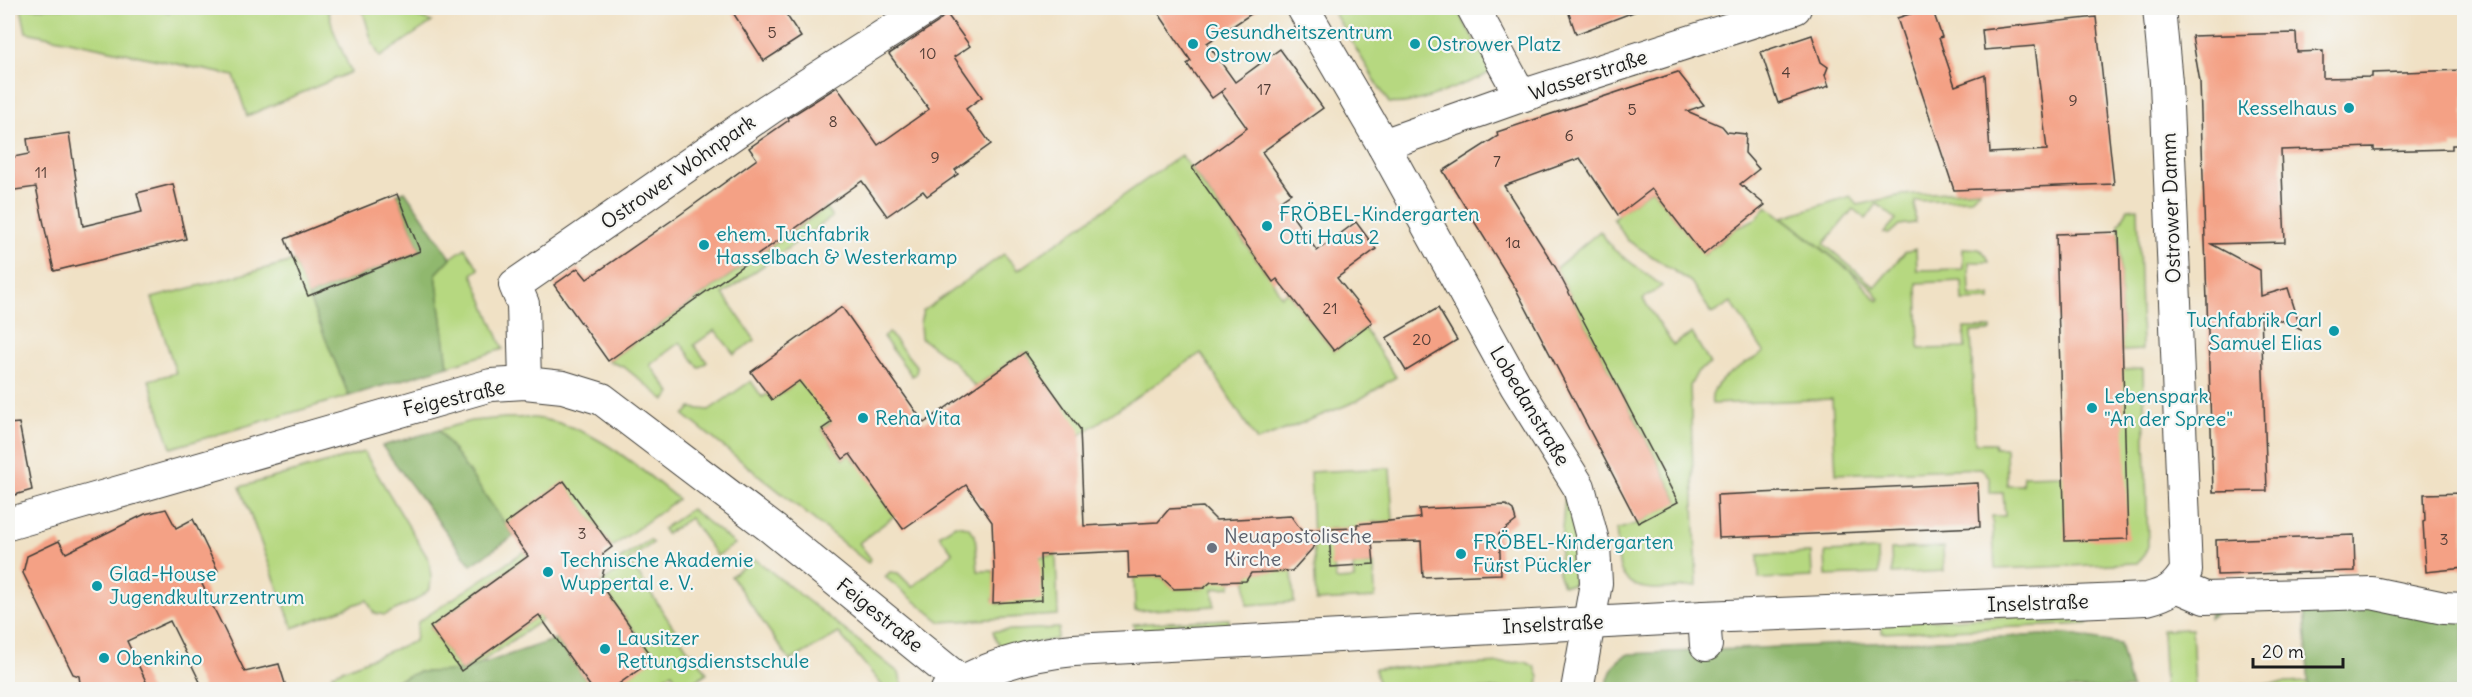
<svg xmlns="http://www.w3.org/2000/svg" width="2472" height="697" font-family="Delius,sans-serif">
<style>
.green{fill:#b6d880;stroke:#697a4e;stroke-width:1.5}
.forest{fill:#90b86e;stroke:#566a45;stroke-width:1.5}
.building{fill:#f4a185}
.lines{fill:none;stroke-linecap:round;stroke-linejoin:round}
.minor-casing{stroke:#3c3a35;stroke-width:34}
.minor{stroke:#fff;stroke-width:32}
.culture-dot{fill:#0f9aa8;stroke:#f6f6f2;stroke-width:2}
.worship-dot{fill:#6b7280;stroke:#f6f6f2;stroke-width:2}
.labels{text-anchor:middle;stroke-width:4.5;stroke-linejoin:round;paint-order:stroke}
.number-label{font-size:16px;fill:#523d36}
.culture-label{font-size:20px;fill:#0d838f;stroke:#f6f6f2;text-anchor:start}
.street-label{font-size:20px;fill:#1c1c1c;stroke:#f6f6f2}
.worship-label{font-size:20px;fill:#5b616d;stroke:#f6f6f2;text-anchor:start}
</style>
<rect width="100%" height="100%" fill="#f6f6f2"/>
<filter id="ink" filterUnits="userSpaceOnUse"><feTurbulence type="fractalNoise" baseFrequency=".0167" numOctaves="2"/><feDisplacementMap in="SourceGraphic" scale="12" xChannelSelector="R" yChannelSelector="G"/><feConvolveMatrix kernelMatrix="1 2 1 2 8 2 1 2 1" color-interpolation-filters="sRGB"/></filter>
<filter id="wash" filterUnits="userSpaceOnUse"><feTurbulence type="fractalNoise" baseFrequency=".008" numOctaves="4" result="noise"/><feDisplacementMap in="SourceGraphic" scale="24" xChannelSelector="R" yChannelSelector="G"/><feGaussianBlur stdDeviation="1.35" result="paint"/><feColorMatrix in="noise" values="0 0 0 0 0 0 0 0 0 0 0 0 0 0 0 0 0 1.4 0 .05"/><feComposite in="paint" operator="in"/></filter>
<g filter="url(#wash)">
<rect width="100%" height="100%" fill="#f0e1c5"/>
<g class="green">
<polygon points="21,8 156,8 169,12 171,8 328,8 333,29 351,72 247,116 234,76 26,32"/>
<polygon points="362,8 390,8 432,22 380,57 372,42"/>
<path d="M1331 8H1456L1492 71 1482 77C1456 86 1416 107 1389 103Z"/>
<polygon points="1181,155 1273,282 1281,296 1287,292 1289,294 1334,351 1364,328 1396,377 1357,401 1257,441 1201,353 1036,465 1065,409 1025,352 975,387 955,363 921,338 920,323 923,311 1004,254 1018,270"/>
<path d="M1652 189 1704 255 1735 229 1757 218 1767 206 1851 272 1878 301 1880 299 1871 287 1783 217 1850 196 1858 205 1902 195 1980 190 1970 199 1915 201V223L1899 225 1889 234 1884 233 1896 219 1877 204 1866 219 1853 209 1824 244 1875 287 1905 252 1916 249 1917 270 1963 269V248C1976 248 1985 248 1989 262H1969L1970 296H1990V300L1963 301 1962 281 1917 283 1919 349 1965 348 1964 328H1991V331L1971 332 1975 443H1994L1995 448H2006L2007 485H2022L2023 476 2063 475 2122 370 2143 369 2148 546 2144 555 2137 563 1995 569 1992 516H2005L2003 493H1990V479L1981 468 1836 474 1832 399 1712 404C1707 379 1748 364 1764 352L1731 302 1712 314 1691 282 1627 240 1613 218Z"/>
<polygon points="826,208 832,217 723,294 755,340 734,354 715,330 694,345 707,362 699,368 680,342 650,365 671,393 665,400 624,367 608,361"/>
<polygon points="2138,208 2142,350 2122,351 2119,224 2128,209"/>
<path d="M1600 231 1613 249 1662 286 1643 299 1673 345 1692 333 1710 364 1698 371 1690 386 1697 586C1673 587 1630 599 1620 568 1617 557 1618 542 1616 530L1638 523 1678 501 1556 268Z"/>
<polygon points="465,248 479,269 472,274 503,349 448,366 436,274 451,258"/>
<polygon points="294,261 349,396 171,448 149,380 176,373 152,298"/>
<polygon points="889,333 917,367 916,374 912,376 883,337"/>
<polygon points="800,380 834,420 822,429 843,459 850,454 856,463 861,459 879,495 894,516 859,543 871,559 868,563 684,415 691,408 709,410 751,381 762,397 768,394 772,400"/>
<path d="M505 418C517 418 530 417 542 419 598 429 635 465 678 499L612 547 564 482 505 524 439 430 471 421Z"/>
<polygon points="364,452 429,560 431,578 430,589 416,600 385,615 374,613 367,600 293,628 240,487"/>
<polygon points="1390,468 1393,521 1372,522 1372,527 1329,529 1336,580 1354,579 1353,566 1374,564 1375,598 1316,601 1310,472"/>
<path d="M1565 495C1573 522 1582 557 1573 585H1563L1558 573Z"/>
<polygon points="691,509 735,544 717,556 690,518 666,534 663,529"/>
<polygon points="955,525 968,527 975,535 978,571 994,571 995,592 993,600 998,604 1005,602 1040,557 1056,555 1058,615 941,622 885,577 890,572 898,573 912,587 953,553 939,535"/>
<polygon points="650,540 653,543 629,560 690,653 694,652 707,673 682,689 672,673 644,689 610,689 654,658 600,584 621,569 620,559"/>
<polygon points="1943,547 1944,571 1892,574 1891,549"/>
<polygon points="1878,550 1879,574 1826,576 1825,552"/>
<polygon points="525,551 528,556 430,627 461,671 539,615 542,620 461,676 418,672 375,689 338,690 332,674 415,641 418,622"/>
<polygon points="1811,553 1812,577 1759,579 1758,555"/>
<polygon points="755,559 899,673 902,685 897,689 885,689 839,633 790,661 731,576"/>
<polygon points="1292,571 1294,602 1247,605 1246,581 1251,572"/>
<polygon points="1219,574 1232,581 1230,587 1213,589 1214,606 1135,611 1134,577 1161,577 1175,589 1204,588"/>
<polygon points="2087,613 2088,624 1882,633 1882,622"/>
<polygon points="1229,619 1229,630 1137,635 1133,624"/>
<polygon points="1059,628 1057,639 1003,650 996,641 993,631"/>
<polygon points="2192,629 2195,689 2165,689 2162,630"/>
<polygon points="1526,662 1535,667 1539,677 1538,689 1380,689 1374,669"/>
<polygon points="2308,682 2309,689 2238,689 2238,685"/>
</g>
<g class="forest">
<polygon points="405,191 451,258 436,274 448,366 349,396 308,296 420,251 397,194"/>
<polygon points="439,430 514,536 471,565 382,446"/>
<polygon points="2371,604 2464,620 2464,689 2309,689 2304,608 2217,613 2209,618 2210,612"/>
<path d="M2066 634 2120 644 2131 689 1609 690 1606 686C1611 670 1613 661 1629 654Z"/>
<polygon points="556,639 593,689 375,690 418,672 461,671"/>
</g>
<g id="blocks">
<g class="building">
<polygon points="730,8 782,8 801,37 764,61"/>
<polygon points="1155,8 1260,8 1207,43 1235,82 1280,49 1323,108 1262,152 1291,193 1281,200 1317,251 1356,222 1376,249 1337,278 1372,322 1334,351 1277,279 1273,282 1192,168 1247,128 1221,92 1226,88 1212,98 1187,64 1191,61"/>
<polygon points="1567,8 1639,8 1639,10 1576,34"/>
<polygon points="1929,8 1932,8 1942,37 1939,38 1955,86 1985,75 1990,153 2047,150 2035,46 1984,50 1982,30 2096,17 2114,184 1954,190 1897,18"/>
<polygon points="944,10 970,46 954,57 982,97 966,109 991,144 955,170 958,174 927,196 923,191 887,216 862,181 608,361 554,285 578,268 587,279 681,214 757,159 749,148 789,120 788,118 837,87 878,145 929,109 889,54 937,23 943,17"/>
<polygon points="2296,33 2297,52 2323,51 2323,78 2372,77 2372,73 2464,70 2464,145 2452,145 2452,149 2374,151 2374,147 2281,150 2285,242 2211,244 2260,270 2261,296 2288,288 2301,329 2261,312 2267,491 2213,492 2200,82 2192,36"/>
<polygon points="1812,35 1821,62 1828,67 1825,75 1829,86 1778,103 1761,52"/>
<polygon points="1678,72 1704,105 1687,111 1722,126 1727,132 1746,134 1745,153 1759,169 1740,184 1765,205 1703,255 1652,189 1618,215 1580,158 1504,186 1556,268 1678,502 1638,523 1516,289 1443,171 1498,136 1497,132"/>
<polygon points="69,133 83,226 142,212 137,193 173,184 186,239 54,271 36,187 8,191 8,158 29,154 27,139"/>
<polygon points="397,194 420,251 308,296 285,239"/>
<polygon points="2119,232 2128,539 2065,541 2056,234"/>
<polygon points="842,307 924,423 1025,352 1080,429 1084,526 1158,522 1169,509 1203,507 1216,520 1291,516 1301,530 1357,528 1357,524 1420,518 1419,509 1506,505 1513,510 1516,521 1499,534 1501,574 1423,577 1421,541 1372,542 1374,564 1331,567 1329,530 1292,571 1251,573 1246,581 1211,582 1204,588 1174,589 1161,577 1129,578 1128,551 1040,555 1042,600 993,603 994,570 992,522 966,485 903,529 850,454 843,459 822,429 832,422 799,381 772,400 751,372"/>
<polygon points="1438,308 1457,340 1406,371 1386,338"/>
<polygon points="19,423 32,490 8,497 8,424"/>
<polygon points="564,481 612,547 603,554 604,569 600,584 654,659 610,690 593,690 539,615 461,671 430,627 528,556 505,524"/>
<polygon points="1978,483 1980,527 1719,538 1717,495"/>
<polygon points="2464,493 2464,568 2426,572 2423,522 2425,521 2424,494"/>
<polygon points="166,509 176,528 193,519 218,571 200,580 245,672 279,664 287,690 204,690 170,621 127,641 150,690 81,690 79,676 73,674 23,573 27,556 59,541 66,553 145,514"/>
<polygon points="2354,535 2355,571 2217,575 2216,540"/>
</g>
</g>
</g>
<g filter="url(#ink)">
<use href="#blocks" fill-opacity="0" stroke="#3c3a35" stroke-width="1.5"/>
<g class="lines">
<g class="minor-casing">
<g id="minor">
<polyline points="1303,8 1383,145 1516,386 1579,487 1594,545 1596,583 1577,690"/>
<polyline points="1473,8 1521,96"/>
<polyline points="1383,145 1521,96 1795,8"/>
<polyline points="525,383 523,304 515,285 769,109 927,8"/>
<polyline points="8,524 491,385 525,383 563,387 602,399 773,529 961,682"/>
<polyline points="2177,586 2205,598 2372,593 2444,608 2464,609"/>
<polyline points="1704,617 1706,645"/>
<path d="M947 690C986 667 1030 654 1074 650L1704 617 2147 599C2167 594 2175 589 2186 571L2166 82 2159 8"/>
</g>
</g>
<use href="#minor" class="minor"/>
</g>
</g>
<g class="culture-dot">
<circle cx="1193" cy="44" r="6"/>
<circle cx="1415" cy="44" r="6"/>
<circle cx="2349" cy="108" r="6"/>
<circle cx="1267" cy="226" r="6"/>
<circle cx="704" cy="245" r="6"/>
<circle cx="2334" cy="331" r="6"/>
<circle cx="2092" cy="408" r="6"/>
<circle cx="863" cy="418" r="6"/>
<circle cx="1461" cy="554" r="6"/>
<circle cx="548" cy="572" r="6"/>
<circle cx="97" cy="586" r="6"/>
<circle cx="605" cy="649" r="6"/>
<circle cx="104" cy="658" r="6"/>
</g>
<circle class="worship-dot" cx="1212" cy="548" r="6"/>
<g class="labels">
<g class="number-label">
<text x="772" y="38">5</text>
<text x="928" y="59">10</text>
<text x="1786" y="78">4</text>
<text x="1264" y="95">17</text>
<text x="2073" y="106">9</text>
<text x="1632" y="115">5</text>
<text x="833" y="127">8</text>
<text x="1569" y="141">6</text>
<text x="935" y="163">9</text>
<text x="1497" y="167">7</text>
<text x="41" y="178">11</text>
<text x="1513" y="248">1a</text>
<text x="1330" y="314">21</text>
<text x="1422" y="345">20</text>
<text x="582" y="539">3</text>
<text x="2444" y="545">3</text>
</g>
<g class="culture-label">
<text x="1205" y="39">Gesundheitszentrum<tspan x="1205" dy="23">Ostrow</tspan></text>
<text x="1427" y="51">Ostrower Platz</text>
<text x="2337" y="115" text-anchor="end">Kesselhaus</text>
<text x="1279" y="221">FRÖBEL-Kindergarten<tspan x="1279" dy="23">Otti Haus 2</tspan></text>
<text x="716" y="241">ehem. Tuchfabrik<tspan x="716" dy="23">Hasselbach &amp; Westerkamp</tspan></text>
<text x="2322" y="327" text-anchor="end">Tuchfabrik Carl<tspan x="2322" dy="23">Samuel Elias</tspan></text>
<text x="2104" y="403">Lebenspark<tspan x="2104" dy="23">"An der Spree"</tspan></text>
<text x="875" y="425">Reha Vita</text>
<text x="1473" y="549">FRÖBEL-Kindergarten<tspan x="1473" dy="23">Fürst Pückler</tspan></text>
<text x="560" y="567">Technische Akademie<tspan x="560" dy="23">Wuppertal e. V.</tspan></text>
<text x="109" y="581">Glad-House<tspan x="109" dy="23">Jugendkulturzentrum</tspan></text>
<text x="617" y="645">Lausitzer<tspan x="617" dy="23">Rettungsdienstschule</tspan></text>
<text x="116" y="665">Obenkino</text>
</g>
<g class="street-label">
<text transform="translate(1588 75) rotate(-18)" y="7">Wasserstraße</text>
<text transform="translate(678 172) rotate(-35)" y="7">Ostrower Wohnpark</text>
<text transform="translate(2171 208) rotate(-92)" y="7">Ostrower Damm</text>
<text transform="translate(454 398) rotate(-13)" y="7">Feigestraße</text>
<text transform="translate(1530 406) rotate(59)" y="7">Lobedanstraße</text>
<text transform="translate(2038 603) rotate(-2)" y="7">Inselstraße</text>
<text transform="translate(880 615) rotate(39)" y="7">Feigestraße</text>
<text transform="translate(1553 624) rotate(-3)" y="7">Inselstraße</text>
</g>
<g class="worship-label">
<text x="1224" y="543">Neuapostolische<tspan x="1224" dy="23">Kirche</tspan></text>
</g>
</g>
<rect width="2472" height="697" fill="none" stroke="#f6f6f2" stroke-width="30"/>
<path d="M2253 658v9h90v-9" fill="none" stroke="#1c1c1c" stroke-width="3"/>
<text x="2262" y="658" font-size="18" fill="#1c1c1c" stroke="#f6f6f2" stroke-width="4.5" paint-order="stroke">20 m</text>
</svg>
